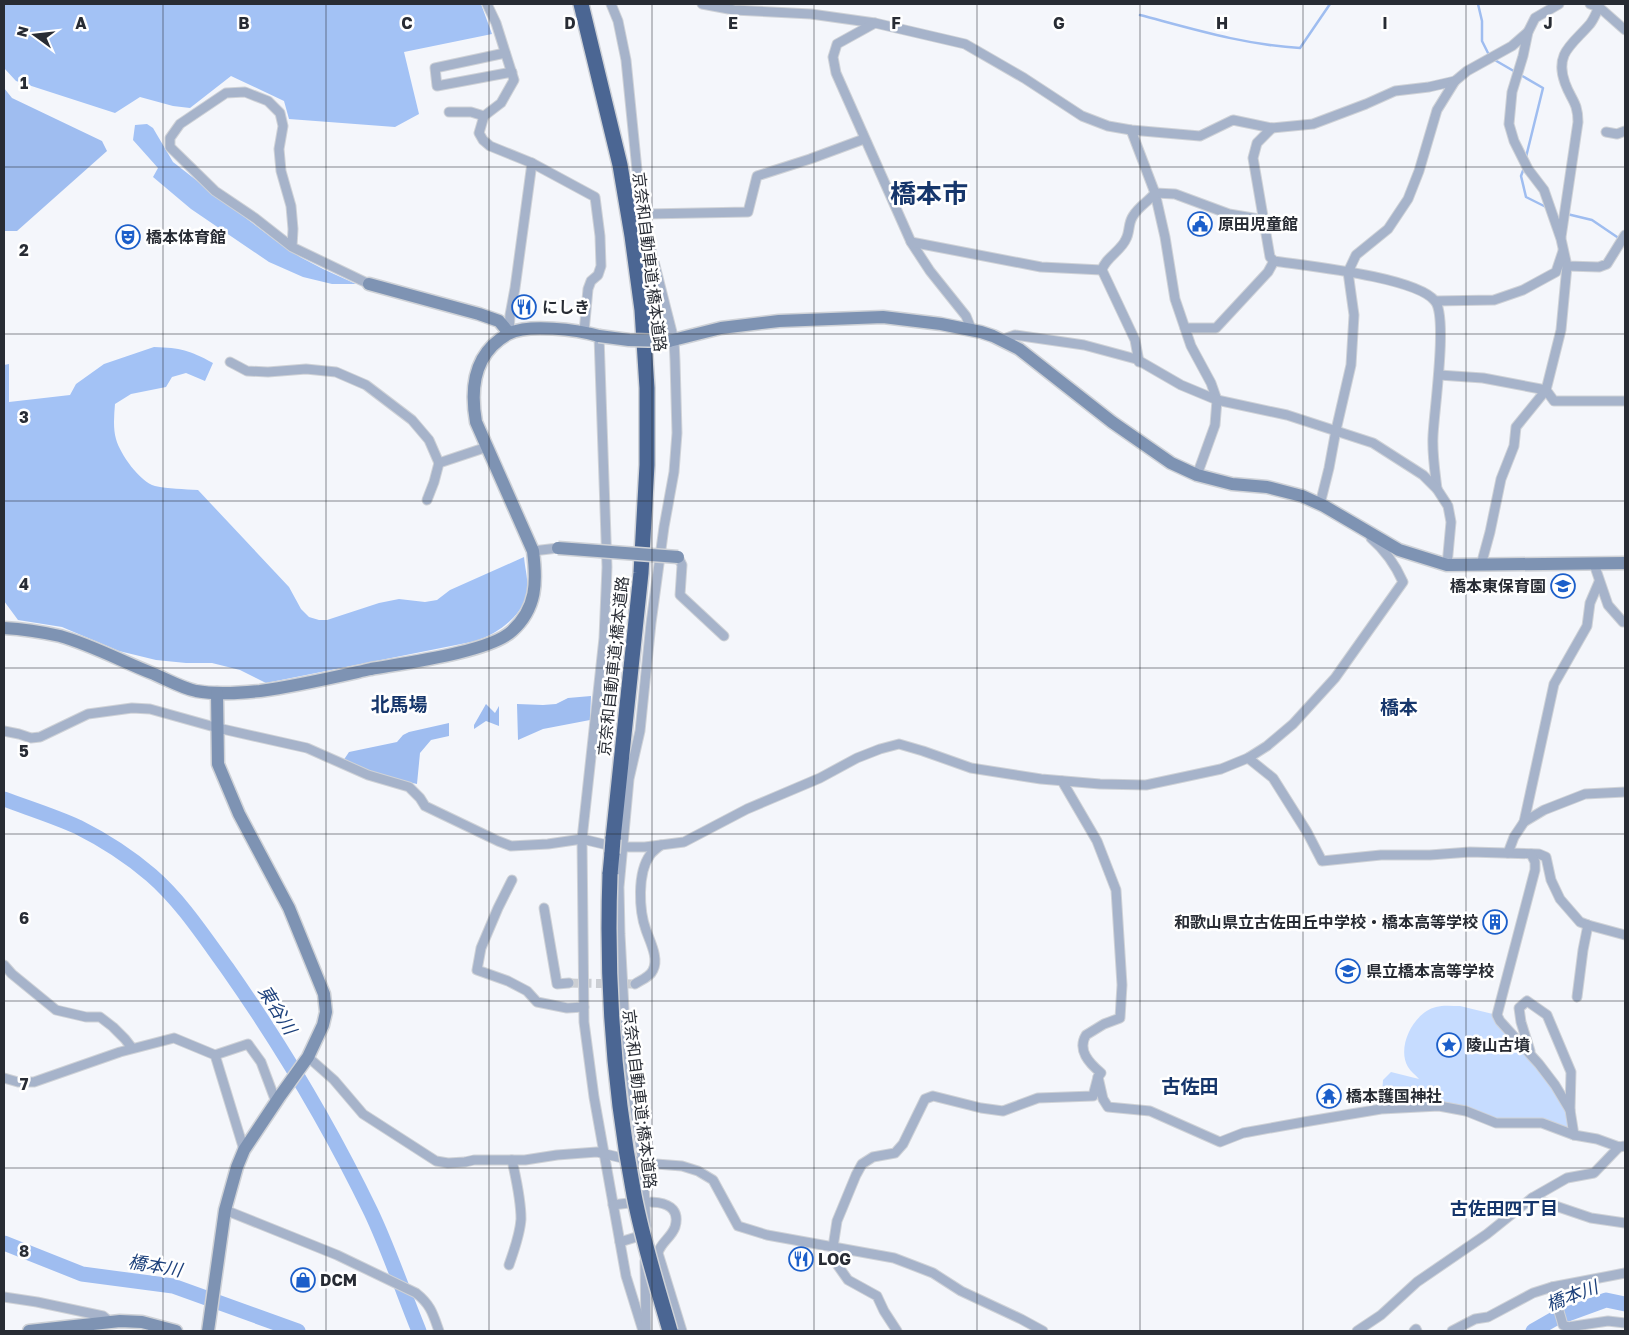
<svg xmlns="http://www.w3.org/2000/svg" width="1629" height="1335" font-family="'Golos Text','Noto Sans JP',sans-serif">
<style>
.green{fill:#c6dcff}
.forest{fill:#a3c2f5}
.water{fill:#9fbdf0}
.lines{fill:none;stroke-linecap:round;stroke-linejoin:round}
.stream{stroke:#9fbdf0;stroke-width:2.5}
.river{stroke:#9fbdf0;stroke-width:15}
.street-tunnel{stroke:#cbced3;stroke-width:9;stroke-dasharray:9 4.5;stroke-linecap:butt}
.street-casing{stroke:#cfd2d7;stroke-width:11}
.secondary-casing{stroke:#cfd2d7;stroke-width:15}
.highway-casing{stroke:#cfd2d7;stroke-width:18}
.street{stroke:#a6b3ca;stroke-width:9}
.secondary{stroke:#7e93b3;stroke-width:12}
.highway{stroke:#4b6693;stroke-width:15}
.secondary-bridge-casing{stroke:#cfd2d7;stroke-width:15;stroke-linecap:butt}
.highway-bridge-casing{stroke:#cfd2d7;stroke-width:18;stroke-linecap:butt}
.secondary-bridge{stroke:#7e93b3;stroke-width:12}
.highway-bridge{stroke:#4b6693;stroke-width:15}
.grid{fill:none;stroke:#282c34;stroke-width:1;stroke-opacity:0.55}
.labels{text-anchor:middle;stroke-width:5;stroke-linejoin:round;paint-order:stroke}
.poi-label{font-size:16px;font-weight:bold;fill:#282c34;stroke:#fff;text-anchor:start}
.street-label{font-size:16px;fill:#282c34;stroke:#fff}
.water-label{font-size:18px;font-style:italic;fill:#1c407b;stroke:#fff}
.neighbourhood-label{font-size:18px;font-weight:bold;fill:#16366b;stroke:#fff}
.quarter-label{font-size:19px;font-weight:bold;fill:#16366b;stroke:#fff}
.town-label{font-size:26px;font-weight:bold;fill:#16366b;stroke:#fff}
.grid-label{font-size:16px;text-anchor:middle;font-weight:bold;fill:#282c34;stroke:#fff;stroke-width:5;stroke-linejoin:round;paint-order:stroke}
</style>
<rect width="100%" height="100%" fill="#f4f6fb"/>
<path class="green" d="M1460 1006 1497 1015 1570 1110 1574 1135 1546 1124 1496 1123 1439 1106 1381 1109 1383 1080 1391 1072 1419 1079C1416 1075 1411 1072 1408 1067 1396 1047 1414 1012 1436 1007 1443 1005 1452 1006 1460 1006Z"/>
<g class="forest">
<polygon points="4,4 481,4 492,34 404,52 419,114 395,127 289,119 284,101 231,76 190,108 173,106 140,97 115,113 16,81 4,68"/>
<polygon points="147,124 153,128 173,162 205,187 276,241 300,257 323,269 356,284 332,284 303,277 269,262 191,209 153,177 158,168 133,140 135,125"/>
<path d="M154 347C181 348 189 350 213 363L205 381 186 373 172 377 166 387 131 394 115 404C114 416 113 428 116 439 120 454 140 482 155 486 168 489 184 489 198 490L289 587 301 609 309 617 319 620H327L379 603 399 599 425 602 437 600 450 590 524 557C525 569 530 586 526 597 519 619 496 634 476 641L266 683 240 670 212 663H186L156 660 119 651 62 627 18 620 4 601V365L9 364V402L70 395 76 384 104 364Z"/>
</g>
<g class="water">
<polygon points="4,88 12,98 102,141 107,151 17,231 4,231"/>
<polygon points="591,696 590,720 543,729 518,740 517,704 543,705 556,704 568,698"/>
<polygon points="486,704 495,713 499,706 499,726 486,721 474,729 474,725"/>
<polygon points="449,723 449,736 431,740 420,753 417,784 374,774 343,761 349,752 397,742 403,735 409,732"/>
</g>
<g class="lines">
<g class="stream">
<polyline points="1478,4 1482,21 1482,41 1489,55"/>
<path d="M1140 15C1193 29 1245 45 1300 48L1330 4"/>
<polyline points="1493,59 1543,88 1526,157"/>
<polyline points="1524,168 1521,176 1526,197 1548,208"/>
<polyline points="1567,214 1592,220 1620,239"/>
</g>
<g class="river">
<path d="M4 799C28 808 54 816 78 827 102 839 130 857 151 875 181 901 203 935 227 968 281 1045 330 1127 371 1212 389 1250 403 1292 419 1331"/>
<polyline points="4,1243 82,1274 173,1286 298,1331"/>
<polyline points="1533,1331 1554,1319 1606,1300 1625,1304"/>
</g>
<polyline class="street-tunnel" points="569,983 635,984"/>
<g class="street-casing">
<g id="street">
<polyline points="487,4 496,23 514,80 501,103 484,116 479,133 483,140 490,146 532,163 595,197 600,236 601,266 598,275 591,281 588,289 584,332"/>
<polyline points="611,4 618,21 626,60 637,170 646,214 648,238 674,340 675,361 677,433 674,472 664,527 651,623 640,731 629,779 619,887 620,934 626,1047 643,1163 646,1226"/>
<polyline points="702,4 734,10 811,14 875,23 965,44 1024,78 1082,116 1108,126 1131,130 1200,136 1233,120 1272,128 1313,124 1366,104 1395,91 1429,87 1455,81"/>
<polyline points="1559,4 1535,18 1528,32 1523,56 1512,92 1509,124 1514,141 1528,169 1544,190 1561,239 1567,266 1599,267 1607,264 1625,235"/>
<polyline points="1590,4 1599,7 1625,30"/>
<polyline points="875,23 837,44 833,57 836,73 911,242 930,271 966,316 972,331"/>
<polyline points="505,53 435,68 437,86 512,72"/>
<polyline points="449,112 471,112 484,116"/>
<path d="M1272 128 1257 143 1253 158 1270 257 1274 261C1307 266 1416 277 1435 301 1448 317 1434 411 1433 436 1432 453 1435 472 1437 489"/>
<polyline points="1131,130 1155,193 1165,237 1175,299 1191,346 1211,383 1217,400 1215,425 1197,475"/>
<polyline points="1606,132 1617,134 1625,131"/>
<polyline points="1155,193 1175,194 1229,214 1265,220"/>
<polyline points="646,214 748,212 757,176 810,159 864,139"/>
<path d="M1561 237 1578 122C1578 102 1571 100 1565 83 1554 53 1573 44 1590 24 1594 19 1596 13 1599 7"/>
<polyline points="911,242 1041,267 1102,270"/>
<polyline points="292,247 293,229 291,206 281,171 279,149 283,126 280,113 268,101 245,92 226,93 180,124 170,138 170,147 215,191 255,218 292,247 369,284"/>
<polyline points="1435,301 1494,300 1523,290 1556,272 1563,251"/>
<polyline points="1185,328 1216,328 1268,272 1274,261"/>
<polyline points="509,333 510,315 515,288 532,163"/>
<polyline points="599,336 607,567 604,638 582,839 584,1022 594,1097 626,1276 643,1331"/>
<polyline points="1001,340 1015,335 1084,345 1136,359 1181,385 1217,400 1287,415 1373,443 1423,475 1437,489 1448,506 1451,522 1447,565"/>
<polyline points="230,362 247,371 268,372 306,369 336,372 366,385 412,420 429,440 439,463"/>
<path d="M1139 362 1135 340 1102 270C1105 258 1121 251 1126 239 1130 232 1128 223 1133 216 1139 206 1148 202 1155 193"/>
<polyline points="1439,375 1483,378 1546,390 1554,401 1625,401"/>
<polyline points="427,500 434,482 439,463 487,447"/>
<polyline points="1320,504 1329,468 1336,430 1351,365 1354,315 1348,272 1356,255 1388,229 1408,199 1419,171 1437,110 1455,81 1467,71 1512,46 1528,32"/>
<polyline points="533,551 558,548"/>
<polyline points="678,557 682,565 680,595 724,636"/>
<polyline points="1594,564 1608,605 1623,622 1625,622"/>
<polyline points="1481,565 1490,532 1501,479 1514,446 1516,427 1546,390 1561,330 1567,266"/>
<path d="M4 731 19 734 31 738 40 737 88 714 132 708 150 709 218 728 307 748 368 775 409 787 420 798 425 806 498 841 511 846 548 844 582 839 616 847H645L684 842 747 809 820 778 857 758 880 749 899 744 923 751 971 768 1041 779 1100 784 1146 785 1179 778 1221 769 1248 758 1267 746 1293 724 1335 678 1403 582C1395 564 1386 551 1371 538"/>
<polyline points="1248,758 1273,778 1307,832 1322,861 1381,855 1430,855 1470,852 1539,854 1546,857 1551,880 1560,899 1580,922 1588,925 1625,935"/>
<path d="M1062 781 1097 841 1116 890 1122 985 1120 1018 1104 1024 1086 1035C1077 1050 1089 1063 1101 1073L1098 1077"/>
<polyline points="1524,822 1554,684 1587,626 1590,603 1599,582"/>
<polyline points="1508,853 1514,837 1524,822 1544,810 1585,794 1625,792"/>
<polyline points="1531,854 1535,862 1535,870 1497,1015 1500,1021 1539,1064 1555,1085 1570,1110 1574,1135"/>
<polyline points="512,880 498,908 481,948 477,970 508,981 527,991 537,1002 567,1008 584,1007"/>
<polyline points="544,908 557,984 569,983"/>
<polyline points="4,965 12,974 56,1010 86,1017 100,1017 113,1027 125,1039 132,1048"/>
<path d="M635 984C641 980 650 977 653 970 659 958 650 942 646 930 639 911 637 873 650 855 653 851 657 848 661 845"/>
<polyline points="1577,997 1583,950 1588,925"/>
<polyline points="1530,1051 1521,1022 1519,1008 1527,1001 1547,1015 1571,1072 1570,1110"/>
<polyline points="215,1055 248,1044 261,1062 276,1102"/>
<polyline points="308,1057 334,1080 363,1114 436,1161 448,1163 465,1162 474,1160 525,1160 557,1155 597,1152 643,1163 682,1166 698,1171 713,1180 738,1226 767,1235 894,1258 933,1273 961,1291 1021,1319 1043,1331"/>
<polyline points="4,1078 18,1082 34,1082 120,1052 174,1038 215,1055 244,1150"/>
<polyline points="1532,1198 1567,1178 1594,1173 1619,1147"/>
<path d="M613 1205C630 1203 685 1192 675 1227 671 1238 661 1242 658 1253L682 1331"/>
<path d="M225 1210 337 1255 416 1293C431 1305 433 1314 439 1331"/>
<polyline points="620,1242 646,1234"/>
<polyline points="645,1261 646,1331"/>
<path d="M509 1265C514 1250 520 1235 521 1219 521 1199 516 1179 512 1160"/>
<polyline points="1552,1287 1563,1325 1568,1327 1608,1321 1625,1323"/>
<polyline points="4,1297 37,1302 103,1316 110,1322"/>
<polyline points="897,1331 884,1311 877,1296 848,1280 836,1263 833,1247 837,1221 856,1175 862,1164 873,1157 895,1153 903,1144 925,1099 933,1096 981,1108 1003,1111 1038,1098 1093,1096 1098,1077 1103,1099 1108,1107 1150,1111 1220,1142 1243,1133 1304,1122 1381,1109 1439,1106 1466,1111 1496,1123 1542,1123 1574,1135 1597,1139 1619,1147 1625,1146"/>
<polyline points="1357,1331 1381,1315 1417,1282 1487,1234 1532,1198 1591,1218 1625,1223"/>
<polyline points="1414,1331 1416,1329 1417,1331"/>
<polyline points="1452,1331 1475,1319 1488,1317 1533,1293 1552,1287 1625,1273"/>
</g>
</g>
<g class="secondary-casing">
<g id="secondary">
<polyline points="369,284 479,314 499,321 509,333"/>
<polyline points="669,341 721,328 779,321 883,317 941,324 981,332 993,336 1019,349 1112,422 1171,463 1197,475 1232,484 1267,487 1302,496 1324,506 1399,550 1447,565 1625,563"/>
<path d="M4 628C22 629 42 632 60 636 92 645 123 662 154 674 168 680 182 688 196 691 217 695 240 693 260 691 297 686 335 677 371 669 405 663 490 652 512 631 537 608 537 582 533 551L476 422C470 388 474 353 508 334 528 323 578 330 599 336"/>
<polyline points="29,1331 120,1321 142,1322 176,1331"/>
<polyline points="208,1331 225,1210 237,1167 244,1150 280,1096 308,1057 323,1025 326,1012 324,994 289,908 239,814 218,764 217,693"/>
</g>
</g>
<g class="highway-casing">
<g id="highway">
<polyline points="581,4 620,165 632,236 642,310 647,388 647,465 641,573 613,839"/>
<polyline points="610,874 612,853"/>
</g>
</g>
<use href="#street" class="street"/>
<use href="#secondary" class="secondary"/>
<use href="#highway" class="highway"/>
<g class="secondary-bridge-casing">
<g id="secondary-bridge">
<polyline points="599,336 629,340 669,341"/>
<polyline points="558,548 678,557"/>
</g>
</g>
<g class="highway-bridge-casing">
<g id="highway-bridge">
<polyline points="612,853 613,839"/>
<path d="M610 874C606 982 614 1090 634 1195 643 1242 657 1286 670 1331"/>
</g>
</g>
<use href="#secondary-bridge" class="secondary-bridge"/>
<use href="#highway-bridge" class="highway-bridge"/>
</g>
<path class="grid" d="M163 4V1331M326 4V1331M489 4V1331M652 4V1331M814 4V1331M977 4V1331M1140 4V1331M1303 4V1331M1466 4V1331M4 167H1625M4 334H1625M4 501H1625M4 668H1625M4 834H1625M4 1001H1625M4 1168H1625"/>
<defs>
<g id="civic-ring" transform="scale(1.25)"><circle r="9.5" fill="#fff" stroke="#1c5fca" stroke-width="1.5"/><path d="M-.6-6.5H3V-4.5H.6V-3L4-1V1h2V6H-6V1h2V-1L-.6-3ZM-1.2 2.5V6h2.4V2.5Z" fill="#1c5fca"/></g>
<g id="theatre-ring" transform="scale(1.25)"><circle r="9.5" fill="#fff" stroke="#1c5fca" stroke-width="1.5"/><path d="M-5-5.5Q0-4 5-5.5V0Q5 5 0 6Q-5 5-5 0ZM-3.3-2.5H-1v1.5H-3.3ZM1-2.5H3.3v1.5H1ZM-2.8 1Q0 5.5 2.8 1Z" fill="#1c5fca"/></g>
<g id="restaurant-ring" transform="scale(1.25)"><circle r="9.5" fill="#fff" stroke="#1c5fca" stroke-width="1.5"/><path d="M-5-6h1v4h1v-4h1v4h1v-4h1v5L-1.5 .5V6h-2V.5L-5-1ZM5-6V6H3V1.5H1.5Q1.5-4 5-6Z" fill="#1c5fca"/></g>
<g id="school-ring" transform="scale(1.25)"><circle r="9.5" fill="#fff" stroke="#1c5fca" stroke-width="1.5"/><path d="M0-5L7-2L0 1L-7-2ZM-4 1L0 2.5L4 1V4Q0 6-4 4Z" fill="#1c5fca"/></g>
<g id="building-ring" transform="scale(1.25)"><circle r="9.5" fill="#fff" stroke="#1c5fca" stroke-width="1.5"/><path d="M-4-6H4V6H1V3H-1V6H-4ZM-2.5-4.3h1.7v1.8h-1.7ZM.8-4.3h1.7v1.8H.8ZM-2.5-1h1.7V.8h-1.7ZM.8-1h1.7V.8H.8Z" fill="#1c5fca"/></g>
<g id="sight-ring" transform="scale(1.25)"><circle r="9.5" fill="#fff" stroke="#1c5fca" stroke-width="1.5"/><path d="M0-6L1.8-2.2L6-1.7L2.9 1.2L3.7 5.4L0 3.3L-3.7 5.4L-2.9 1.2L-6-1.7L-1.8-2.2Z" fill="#1c5fca"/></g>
<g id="temple-ring" transform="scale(1.25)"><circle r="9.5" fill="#fff" stroke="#1c5fca" stroke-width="1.5"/><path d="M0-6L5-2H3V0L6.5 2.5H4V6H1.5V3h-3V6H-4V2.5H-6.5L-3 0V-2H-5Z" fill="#1c5fca"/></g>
<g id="shop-ring" transform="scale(1.25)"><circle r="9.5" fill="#fff" stroke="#1c5fca" stroke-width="1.5"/><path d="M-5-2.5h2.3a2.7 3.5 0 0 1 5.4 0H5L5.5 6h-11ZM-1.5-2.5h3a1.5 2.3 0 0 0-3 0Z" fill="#1c5fca"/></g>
</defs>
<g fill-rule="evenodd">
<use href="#civic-ring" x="1200" y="224"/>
<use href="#theatre-ring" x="128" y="237"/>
<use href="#restaurant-ring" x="524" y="307"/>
<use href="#school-ring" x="1563" y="586"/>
<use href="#building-ring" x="1495" y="922"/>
<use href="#school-ring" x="1348" y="971"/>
<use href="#sight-ring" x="1449" y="1045"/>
<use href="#temple-ring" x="1329" y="1096"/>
<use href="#restaurant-ring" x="801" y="1259"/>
<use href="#shop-ring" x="303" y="1280"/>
</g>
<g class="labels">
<g class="poi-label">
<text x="1218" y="230">原田児童館</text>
<text x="146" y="243">橋本体育館</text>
<text x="542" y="313">にしき</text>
<text x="1546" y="592" text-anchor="end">橋本東保育園</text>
<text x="1478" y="928" text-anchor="end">和歌山県立古佐田丘中学校・橋本高等学校</text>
<text x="1366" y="977">県立橋本高等学校</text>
<text x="1466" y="1051">陵山古墳</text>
<text x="1346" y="1102">橋本護国神社</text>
<text x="818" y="1265">LOG</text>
<text x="320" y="1286">DCM</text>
</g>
<g class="street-label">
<text transform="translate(650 262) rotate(83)" y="6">京奈和自動車道;橋本道路</text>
<text transform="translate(613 666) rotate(-84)" y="6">京奈和自動車道;橋本道路</text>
<text transform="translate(640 1099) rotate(83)" y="6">京奈和自動車道;橋本道路</text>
</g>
<g class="water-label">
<text transform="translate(277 1010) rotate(58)" y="6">東谷川</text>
<text transform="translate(155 1266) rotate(10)" y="6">橋本川</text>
<text transform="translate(1572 1296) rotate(-21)" y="6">橋本川</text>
</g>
<g class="neighbourhood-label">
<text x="1504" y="1215">古佐田四丁目</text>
</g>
<g class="quarter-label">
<text x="399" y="711">北馬場</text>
<text x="1399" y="714">橋本</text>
<text x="1190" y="1093">古佐田</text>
</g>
<g class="town-label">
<text x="929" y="203">橋本市</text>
</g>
</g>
<g class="grid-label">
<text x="81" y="29">A</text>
<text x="244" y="29">B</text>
<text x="407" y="29">C</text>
<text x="570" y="29">D</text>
<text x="733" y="29">E</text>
<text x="896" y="29">F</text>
<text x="1059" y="29">G</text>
<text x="1222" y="29">H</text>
<text x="1385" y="29">I</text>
<text x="1548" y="29">J</text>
<text x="24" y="89">1</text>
<text x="24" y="256">2</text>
<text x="24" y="423">3</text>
<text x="24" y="590">4</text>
<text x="24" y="757">5</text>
<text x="24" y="924">6</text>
<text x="24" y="1090">7</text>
<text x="24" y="1257">8</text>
</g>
<rect width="1629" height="1335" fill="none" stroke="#282c34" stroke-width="10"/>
<g transform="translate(35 35) rotate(285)" stroke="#ffffff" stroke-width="4" paint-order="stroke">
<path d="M0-4L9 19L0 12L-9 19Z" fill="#282c34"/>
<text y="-8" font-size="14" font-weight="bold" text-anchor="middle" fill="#282c34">N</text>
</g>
</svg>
